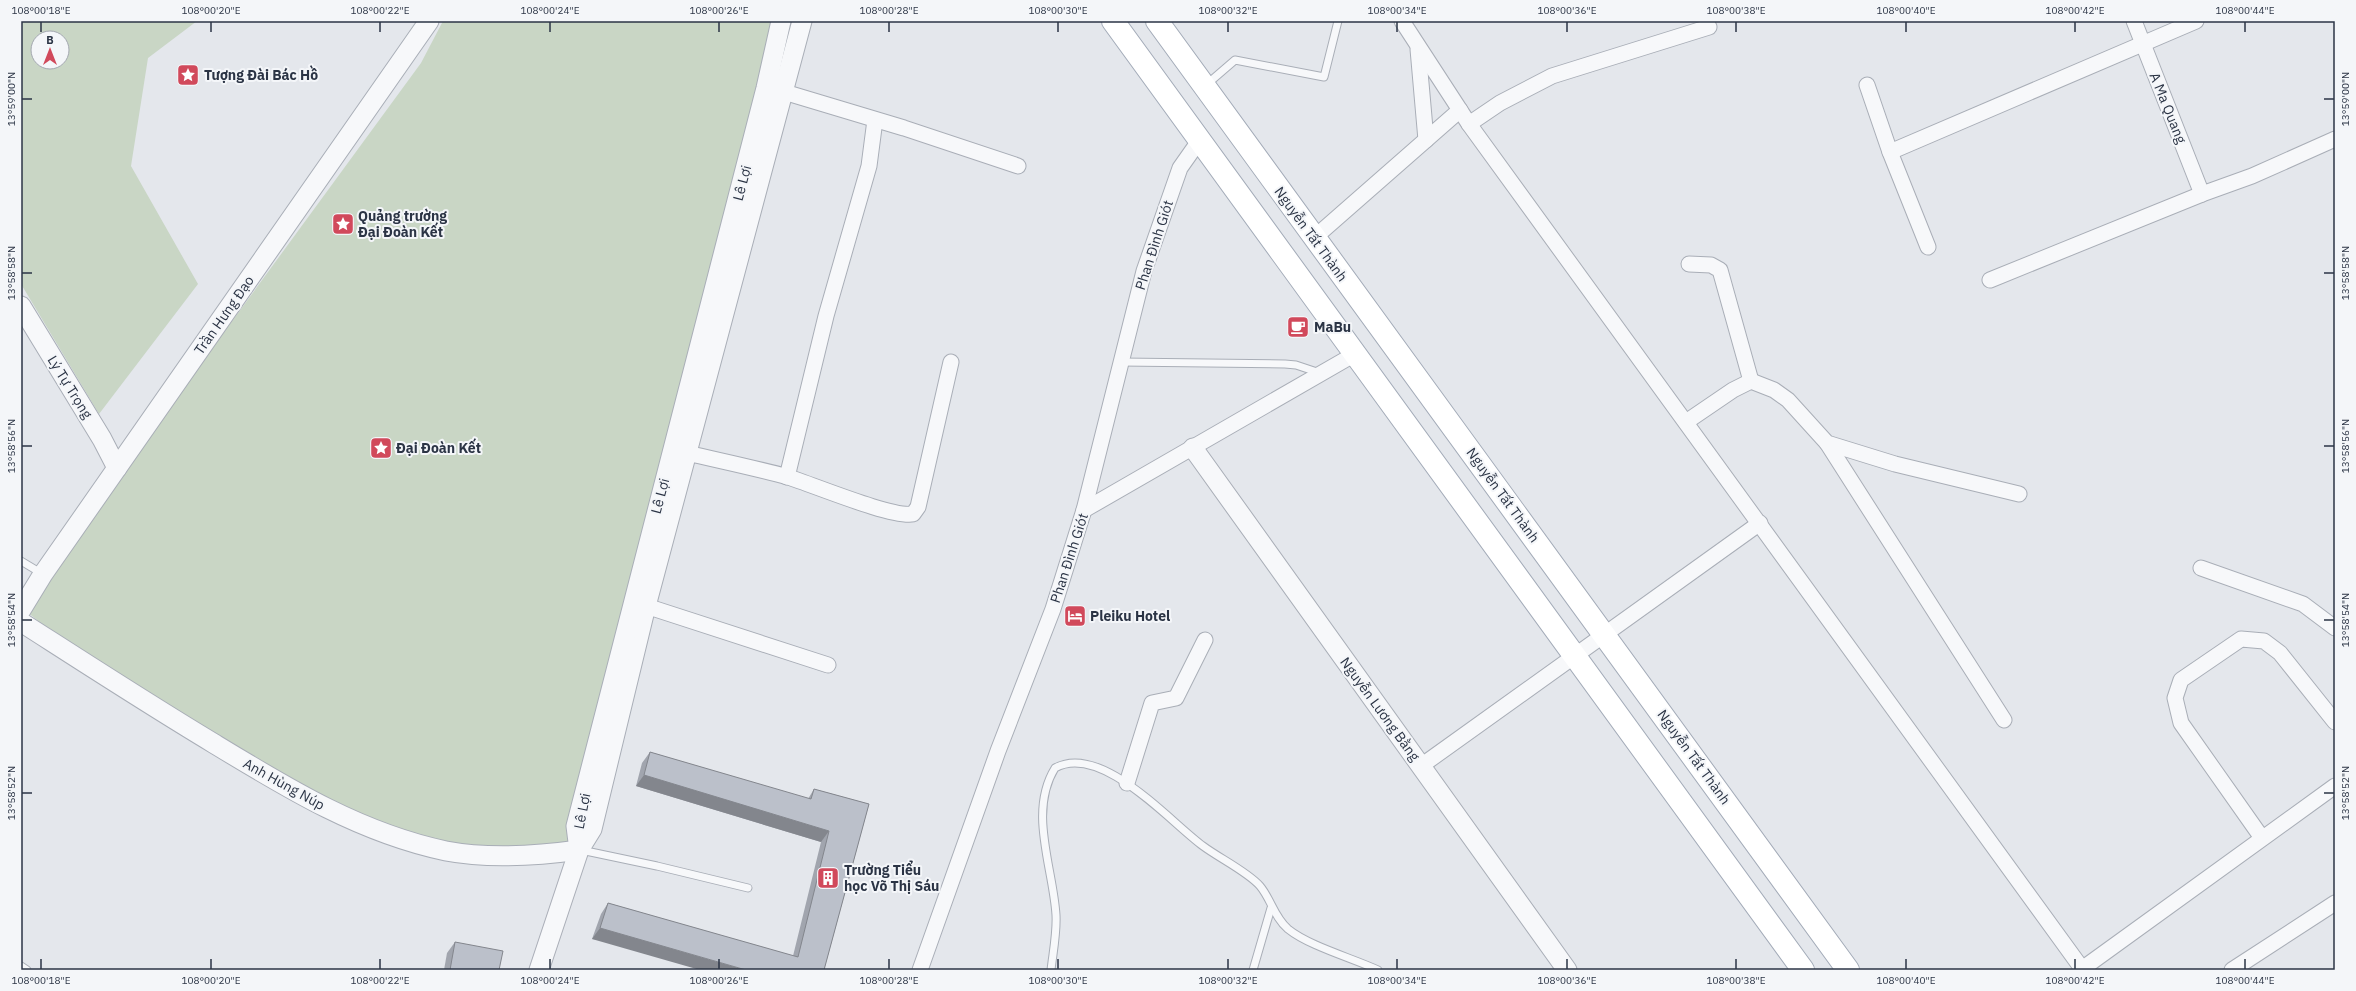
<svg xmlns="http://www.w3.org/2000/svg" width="2356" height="991" font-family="'IBM Plex Sans',sans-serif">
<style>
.green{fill:#c9d6c5;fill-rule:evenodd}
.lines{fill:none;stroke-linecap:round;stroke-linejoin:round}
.service-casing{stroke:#a9aeb7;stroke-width:9}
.minor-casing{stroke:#a9aeb7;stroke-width:17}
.tertiary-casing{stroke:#a9aeb7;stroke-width:21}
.primary-casing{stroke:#a3abb8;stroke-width:24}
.service{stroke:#f7f8fa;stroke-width:7}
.minor{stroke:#f7f8fa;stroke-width:15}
.tertiary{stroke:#f7f8fa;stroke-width:19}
.primary{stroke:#fff;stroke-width:22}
.wall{fill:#a1a5ae}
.shaded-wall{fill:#83868d}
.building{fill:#bbc0ca;stroke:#83868d}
.ticks{fill:none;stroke:#2b3445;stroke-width:1.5}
.labels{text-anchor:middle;stroke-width:4;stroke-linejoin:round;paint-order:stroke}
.poi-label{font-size:14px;font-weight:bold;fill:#2b3445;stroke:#f4f6f9;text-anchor:start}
.street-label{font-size:14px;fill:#2b3445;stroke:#f4f6f9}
.neatline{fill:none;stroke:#2b3445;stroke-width:1.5}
.ticks-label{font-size:10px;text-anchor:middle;fill:#2b3445}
</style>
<rect width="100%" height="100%" fill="#e4e7ec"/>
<g class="green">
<path d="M21 21H197L148 58 131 166 198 284 99 414 21 284ZM38 38H62V62H38Z"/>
<polygon points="443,21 780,21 579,850 506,856 399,839 116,683 22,608 421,63"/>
</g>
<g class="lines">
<g class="service-casing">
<g id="service">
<polyline points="1206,85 1235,60 1324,77 1338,21"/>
<polyline points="1121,362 1285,364 1296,365 1320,373"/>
<polyline points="21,561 41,573"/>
<polyline points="581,850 657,866 748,888"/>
<polyline points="21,966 27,970"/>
<path d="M1051 970C1053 952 1057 933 1056 915 1053 867 1028 812 1055 768 1101 742 1170 822 1203 846 1219 858 1248 872 1260 886 1271 899 1274 917 1288 929 1309 946 1352 958 1378 970"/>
<polyline points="1253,970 1271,908"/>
</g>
</g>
<g class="minor-casing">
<g id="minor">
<polyline points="1402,21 1469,124 2083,970"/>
<polyline points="2134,21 2202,194"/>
<polyline points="1418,49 1426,140"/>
<polyline points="1867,85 1890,152 1928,247"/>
<polyline points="784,92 904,128 1018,166"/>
<polyline points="1469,124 1500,103 1552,76 1709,27"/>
<polyline points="1890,152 2196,21"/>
<polyline points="1314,238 1460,110"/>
<polyline points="1689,264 1711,265 1720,270 1751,381"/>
<polyline points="1990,280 2202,194 2252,176 2335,139"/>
<polyline points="1686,422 1733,390 1751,381 1774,390 1788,400 1827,443 1895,464 2019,494"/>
<polyline points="1827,443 2004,720"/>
<path d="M687 453C721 461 755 468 788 477 814 485 892 518 913 514L918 507 951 362"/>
<polyline points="787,477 826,316 869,166 875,120"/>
<polyline points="1084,510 1355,354"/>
<polyline points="2201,568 2303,604 2335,628"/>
<polyline points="646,606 828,665"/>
<polyline points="1421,766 1760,523"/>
<polyline points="1127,783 1152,703 1176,698 1205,640"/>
<polyline points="2262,838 2181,723 2175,698 2181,680 2241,639 2264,641 2280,653 2335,722"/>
<polyline points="2082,969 2335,786"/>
<polyline points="920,970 998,751 1053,609 1084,510 1144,271 1180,168 1199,141"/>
<polyline points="2232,970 2335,903"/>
</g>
</g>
<g class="tertiary-casing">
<g id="tertiary">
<polyline points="21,306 102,439 117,468"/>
<polyline points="1193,448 1567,970"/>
<polyline points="21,610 43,574 429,21"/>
<path d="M21 622C85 663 148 704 213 743 287 788 360 833 446 851 488 859 536 856 579 850"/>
<polyline points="579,850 592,829 646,606 802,21"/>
<polyline points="539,970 579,850 576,826 766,88 781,21"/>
</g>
</g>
<g class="primary-casing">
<g id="primary">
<polyline points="1113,21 1803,970"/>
<polyline points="1157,21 1848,970"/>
</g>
</g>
<use href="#service" class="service"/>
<use href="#minor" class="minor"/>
<use href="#tertiary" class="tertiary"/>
<use href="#primary" class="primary"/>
</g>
<g class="wall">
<polygon points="650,752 808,799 814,789 869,804 824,970 592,939 601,914 608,903 793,956 821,842 636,786 642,763"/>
<polygon points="455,942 499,970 444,970 447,953"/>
</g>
<g class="shaded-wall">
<polygon points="644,775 829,831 821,842 636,786"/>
<polygon points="600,928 746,970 700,970 592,939"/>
</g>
<g class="building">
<polygon points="650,752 811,799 814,789 869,804 824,970 746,970 600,928 608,903 798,957 829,831 644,775"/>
<polygon points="455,942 503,951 499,970 450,970"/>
</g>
<path class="ticks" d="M41 22V32M211 22V32M380 22V32M550 22V32M719 22V32M889 22V32M1058 22V32M1228 22V32M1397 22V32M1567 22V32M1736 22V32M1906 22V32M2075 22V32M2245 22V32M22 99H32M2324 99H2334M22 273H32M2324 273H2334M22 446H32M2324 446H2334M22 620H32M2324 620H2334M22 793H32M2324 793H2334M41 959V969M211 959V969M380 959V969M550 959V969M719 959V969M889 959V969M1058 959V969M1228 959V969M1397 959V969M1567 959V969M1736 959V969M1906 959V969M2075 959V969M2245 959V969"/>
<defs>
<g id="sight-square" transform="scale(1.15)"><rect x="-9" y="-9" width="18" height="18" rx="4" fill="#d1495b" stroke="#f4f6f9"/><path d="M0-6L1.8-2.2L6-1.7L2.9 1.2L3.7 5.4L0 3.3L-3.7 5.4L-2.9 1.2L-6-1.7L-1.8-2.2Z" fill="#fff"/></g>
<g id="cafe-square" transform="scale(1.15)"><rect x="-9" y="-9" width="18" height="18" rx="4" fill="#d1495b" stroke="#f4f6f9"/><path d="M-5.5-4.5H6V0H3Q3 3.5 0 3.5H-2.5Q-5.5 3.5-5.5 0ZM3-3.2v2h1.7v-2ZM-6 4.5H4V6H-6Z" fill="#fff"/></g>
<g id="hotel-square" transform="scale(1.15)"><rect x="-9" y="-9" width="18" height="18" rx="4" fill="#d1495b" stroke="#f4f6f9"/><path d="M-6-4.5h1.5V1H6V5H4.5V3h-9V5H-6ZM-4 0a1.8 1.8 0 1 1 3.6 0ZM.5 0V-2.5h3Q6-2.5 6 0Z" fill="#fff"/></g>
<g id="building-square" transform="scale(1.15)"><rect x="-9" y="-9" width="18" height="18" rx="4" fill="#d1495b" stroke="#f4f6f9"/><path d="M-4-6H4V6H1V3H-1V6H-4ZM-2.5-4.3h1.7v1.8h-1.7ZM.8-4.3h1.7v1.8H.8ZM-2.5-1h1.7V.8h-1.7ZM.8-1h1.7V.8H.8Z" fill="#fff"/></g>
</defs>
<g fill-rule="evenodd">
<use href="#sight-square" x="188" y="75"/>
<use href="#sight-square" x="343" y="224"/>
<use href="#cafe-square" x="1298" y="327"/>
<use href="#sight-square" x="381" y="448"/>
<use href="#hotel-square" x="1075" y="616"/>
<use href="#building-square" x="828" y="878"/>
</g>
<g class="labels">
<g class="poi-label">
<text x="204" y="80">Tượng Đài Bác Hồ</text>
<text x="358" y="221">Quảng trường<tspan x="358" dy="16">Đại Đoàn Kết</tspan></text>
<text x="1314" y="332">MaBu</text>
<text x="396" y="453">Đại Đoàn Kết</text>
<text x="1090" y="621">Pleiku Hotel</text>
<text x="844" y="875">Trường Tiểu<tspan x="844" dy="16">học Võ Thị Sáu</tspan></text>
</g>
<g class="street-label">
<text transform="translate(2168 108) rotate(68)" y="5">A Ma Quang</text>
<text transform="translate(742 183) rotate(-75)" y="5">Lê Lợi</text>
<text transform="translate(1311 234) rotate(54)" y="5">Nguyễn Tất Thành</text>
<text transform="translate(1154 245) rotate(-72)" y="5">Phan Đình Giót</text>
<text transform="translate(224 315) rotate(-55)" y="5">Trần Hưng Đạo</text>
<text transform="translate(70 387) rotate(58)" y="5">Lý Tự Trọng</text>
<text transform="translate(1503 495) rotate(54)" y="5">Nguyễn Tất Thành</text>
<text transform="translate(660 496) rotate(-75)" y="5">Lê Lợi</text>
<text transform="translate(1069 558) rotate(-72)" y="5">Phan Đình Giót</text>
<text transform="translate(1380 709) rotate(54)" y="5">Nguyễn Lương Bằng</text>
<text transform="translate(1694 757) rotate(54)" y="5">Nguyễn Tất Thành</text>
<text transform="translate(284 784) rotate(29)" y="5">Anh Hùng Núp</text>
<text transform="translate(582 811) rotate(-79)" y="5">Lê Lợi</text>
</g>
</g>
<rect width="2356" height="991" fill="none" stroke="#f4f6f9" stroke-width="44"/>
<g transform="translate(50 50)"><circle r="19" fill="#f4f6f9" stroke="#a4a8b1"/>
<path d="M0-3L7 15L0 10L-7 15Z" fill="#d1495b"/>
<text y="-6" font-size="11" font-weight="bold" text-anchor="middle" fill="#2b3445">B</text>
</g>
<rect x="22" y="22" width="2312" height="947" class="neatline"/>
<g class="ticks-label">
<text x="41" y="14">108°00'18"E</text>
<text x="211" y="14">108°00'20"E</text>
<text x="380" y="14">108°00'22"E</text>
<text x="550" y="14">108°00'24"E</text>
<text x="719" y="14">108°00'26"E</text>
<text x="889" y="14">108°00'28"E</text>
<text x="1058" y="14">108°00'30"E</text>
<text x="1228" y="14">108°00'32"E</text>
<text x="1397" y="14">108°00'34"E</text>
<text x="1567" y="14">108°00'36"E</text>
<text x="1736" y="14">108°00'38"E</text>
<text x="1906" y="14">108°00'40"E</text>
<text x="2075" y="14">108°00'42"E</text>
<text x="2245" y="14">108°00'44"E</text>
<text transform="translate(11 99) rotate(-90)" y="4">13°59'00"N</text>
<text transform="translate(2345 99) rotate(-90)" y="4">13°59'00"N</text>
<text transform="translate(11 273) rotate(-90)" y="4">13°58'58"N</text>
<text transform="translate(2345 273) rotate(-90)" y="4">13°58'58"N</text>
<text transform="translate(11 446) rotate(-90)" y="4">13°58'56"N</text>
<text transform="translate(2345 446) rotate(-90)" y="4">13°58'56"N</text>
<text transform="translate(11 620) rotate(-90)" y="4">13°58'54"N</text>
<text transform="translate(2345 620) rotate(-90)" y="4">13°58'54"N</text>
<text transform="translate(11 793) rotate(-90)" y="4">13°58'52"N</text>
<text transform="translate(2345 793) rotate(-90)" y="4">13°58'52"N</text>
<text x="41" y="984">108°00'18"E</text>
<text x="211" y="984">108°00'20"E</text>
<text x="380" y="984">108°00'22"E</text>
<text x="550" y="984">108°00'24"E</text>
<text x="719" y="984">108°00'26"E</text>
<text x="889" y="984">108°00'28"E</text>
<text x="1058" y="984">108°00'30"E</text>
<text x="1228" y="984">108°00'32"E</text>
<text x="1397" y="984">108°00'34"E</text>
<text x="1567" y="984">108°00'36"E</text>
<text x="1736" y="984">108°00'38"E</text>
<text x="1906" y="984">108°00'40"E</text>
<text x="2075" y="984">108°00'42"E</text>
<text x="2245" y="984">108°00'44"E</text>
</g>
</svg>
